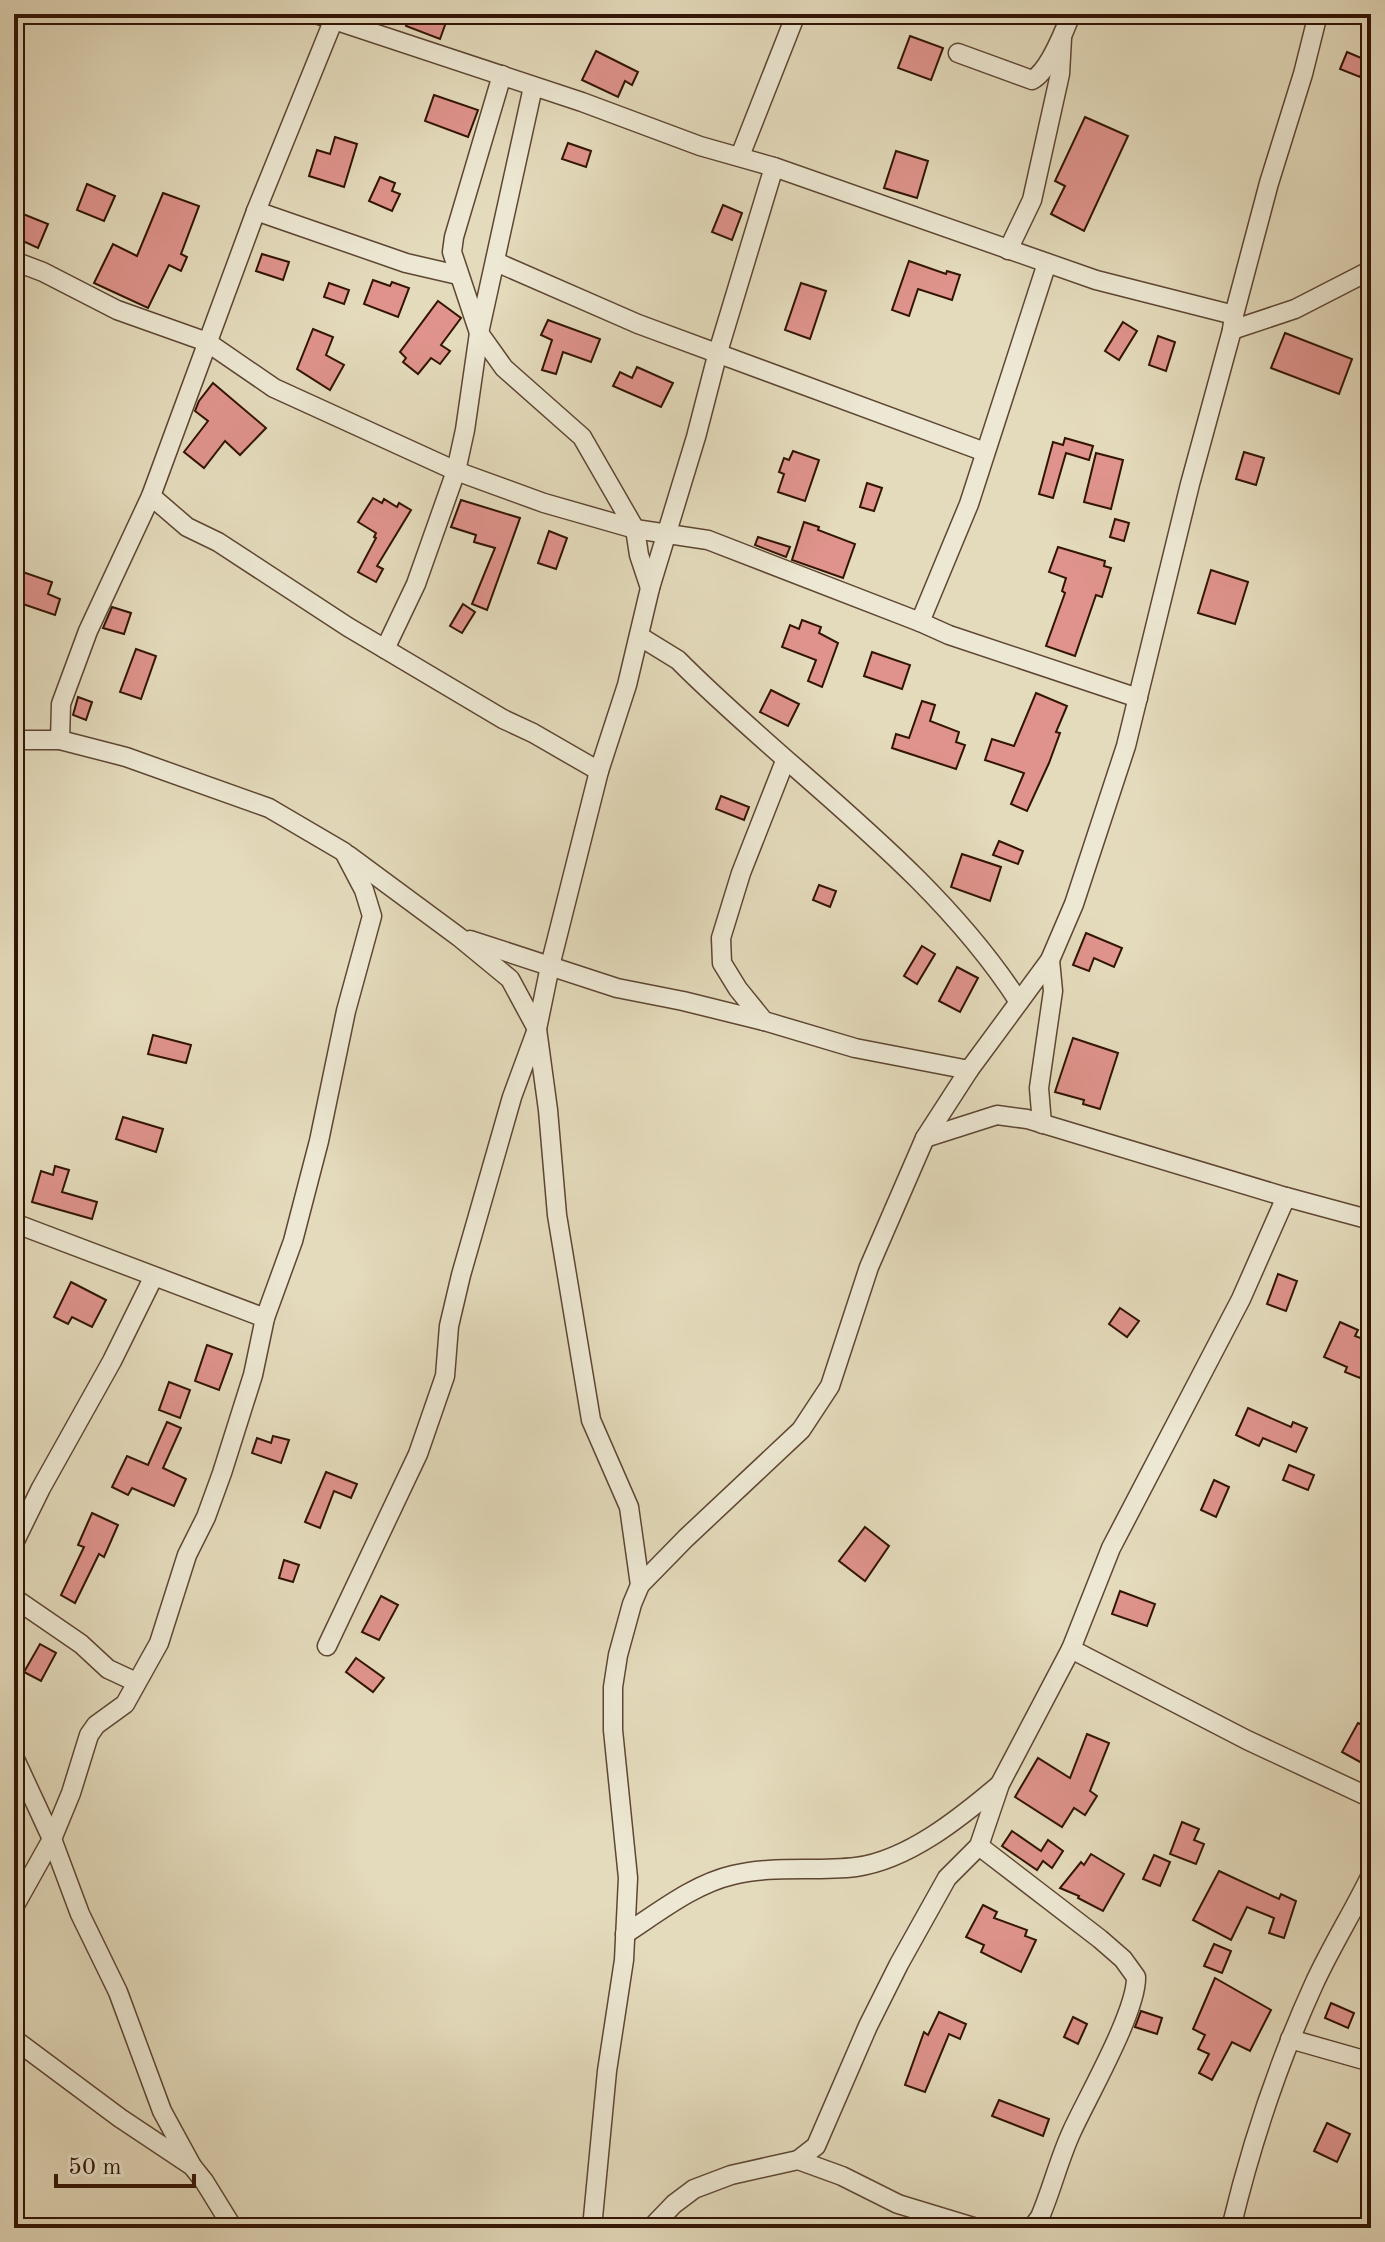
<svg xmlns="http://www.w3.org/2000/svg" width="1385" height="2242" font-family="'Old Standard TT',serif">
<style>
.building{fill:#df938c;stroke:#321405;stroke-width:2}
.lines{fill:none;stroke-linecap:round;stroke-linejoin:round}
.street-casing{stroke:#5e4633;stroke-width:21}
.street{stroke:#ede8d3;stroke-width:18}
</style>
<rect width="100%" height="100%" fill="#e4dbbc"/>
<filter id="stains"><feTurbulence type="fractalNoise" baseFrequency=".0025" numOctaves="4"/><feColorMatrix values="0 0 0 0 .2 0 0 0 0 .09 0 0 0 0 .02 0 0 0 .5 -.17"/></filter>
<radialGradient id="worn" r=".72"><stop offset=".6" stop-color="#630" stop-opacity="0"/><stop offset="1" stop-color="#630" stop-opacity=".3"/></radialGradient>
<g class="building">
<polygon points="411,14 449,14 440,39 406,26"/>
<polygon points="910,36 943,48 931,80 898,68"/>
<polygon points="596,51 638,72 632,85 625,81 618,97 582,80"/>
<polygon points="1347,52 1366,60 1360,77 1340,69"/>
<polygon points="434,95 478,110 468,137 425,121"/>
<polygon points="1085,117 1128,136 1084,231 1051,214 1065,186 1055,181"/>
<polygon points="335,137 357,144 344,187 309,176 317,150 330,154"/>
<polygon points="568,143 591,151 586,167 562,159"/>
<polygon points="896,151 928,161 917,198 884,188"/>
<polygon points="380,177 395,183 392,191 400,194 392,211 369,201"/>
<polygon points="87,184 115,196 104,221 77,210"/>
<polygon points="163,193 199,206 181,254 187,257 181,271 169,265 148,308 94,283 113,244 137,256"/>
<polygon points="723,205 742,213 732,240 712,232"/>
<polygon points="23,214 48,224 38,248 14,237"/>
<polygon points="262,254 289,262 283,280 256,271"/>
<polygon points="909,261 946,274 947,271 960,275 952,300 918,289 909,316 892,310"/>
<polygon points="373,280 390,286 392,282 409,288 398,317 364,304"/>
<polygon points="329,283 349,290 344,304 324,297"/>
<polygon points="801,283 826,291 810,339 785,330"/>
<polygon points="438,301 461,318 441,345 450,351 440,364 431,358 418,374 403,362 406,358 400,352"/>
<polygon points="548,320 600,339 591,362 563,352 556,374 542,370 552,340 541,335"/>
<polygon points="1123,322 1137,331 1119,360 1105,351"/>
<polygon points="313,329 333,337 326,355 344,365 330,390 297,369"/>
<polygon points="1285,333 1352,359 1339,394 1271,368"/>
<polygon points="1158,336 1175,342 1166,371 1149,365"/>
<polygon points="637,367 673,383 661,407 613,386 620,372 632,378"/>
<polygon points="213,383 266,428 240,455 225,441 204,468 184,452 208,421 195,411 199,401"/>
<polygon points="1065,438 1093,446 1089,460 1066,453 1053,498 1039,494 1053,442 1063,445"/>
<polygon points="793,451 819,460 805,501 778,492 784,474 779,472 784,458 789,460"/>
<polygon points="1244,452 1264,458 1256,485 1236,479"/>
<polygon points="1096,453 1123,460 1111,509 1084,502"/>
<polygon points="867,483 882,488 874,511 860,507"/>
<polygon points="373,498 382,503 384,499 397,507 399,503 411,510 377,566 383,569 376,582 358,572 376,538 374,537 376,533 358,522"/>
<polygon points="461,500 520,518 487,610 472,604 495,548 474,542 476,535 451,527"/>
<polygon points="1115,519 1129,523 1124,541 1110,537"/>
<polygon points="804,522 819,527 818,530 855,544 843,578 792,560"/>
<polygon points="549,531 567,538 556,569 538,563"/>
<polygon points="758,537 790,547 786,557 755,545"/>
<polygon points="1058,547 1105,561 1104,566 1111,568 1102,597 1096,595 1075,656 1046,646 1065,593 1062,591 1066,578 1049,572"/>
<polygon points="14,569 52,582 48,594 60,599 55,615 14,601"/>
<polygon points="1211,570 1248,582 1235,624 1198,613"/>
<polygon points="463,604 475,612 462,633 450,626"/>
<polygon points="112,607 131,613 124,634 103,628"/>
<polygon points="802,620 821,627 819,633 838,643 822,687 808,681 816,660 782,647 790,625 799,629"/>
<polygon points="136,649 156,656 141,699 120,692"/>
<polygon points="872,652 910,665 902,689 864,676"/>
<polygon points="771,690 799,704 788,726 760,712"/>
<polygon points="1036,693 1067,706 1056,732 1060,733 1049,763 1027,811 1011,804 1024,773 985,760 992,739 1014,746"/>
<polygon points="78,697 92,702 86,720 73,715"/>
<polygon points="922,701 935,705 930,721 959,732 956,742 965,745 956,769 892,748 896,734 909,738"/>
<polygon points="721,796 749,807 744,820 716,809"/>
<polygon points="999,841 1023,851 1018,864 993,855"/>
<polygon points="962,854 1001,867 990,901 951,887"/>
<polygon points="819,885 836,891 830,907 813,900"/>
<polygon points="1086,933 1122,948 1114,967 1094,958 1089,971 1073,965"/>
<polygon points="922,946 935,954 917,984 904,976"/>
<polygon points="957,967 978,978 960,1012 939,1001"/>
<polygon points="153,1035 191,1045 186,1063 148,1054"/>
<polygon points="1073,1038 1118,1053 1100,1109 1083,1104 1084,1100 1055,1092"/>
<polygon points="123,1117 163,1129 156,1152 116,1139"/>
<polygon points="55,1166 69,1170 62,1192 97,1202 92,1219 32,1202 41,1171 53,1175"/>
<polygon points="1278,1274 1297,1281 1286,1311 1267,1304"/>
<polygon points="71,1282 106,1300 92,1327 72,1317 68,1324 54,1317"/>
<polygon points="1120,1308 1139,1321 1127,1337 1109,1324"/>
<polygon points="1340,1322 1358,1330 1355,1336 1371,1342 1371,1352 1360,1378 1345,1372 1347,1367 1324,1357"/>
<polygon points="207,1345 232,1354 219,1390 195,1381"/>
<polygon points="169,1382 190,1390 180,1418 159,1410"/>
<polygon points="1248,1408 1291,1427 1293,1422 1307,1428 1296,1452 1263,1438 1259,1446 1236,1435"/>
<polygon points="167,1422 181,1428 163,1468 186,1479 174,1506 132,1488 128,1495 112,1487 127,1456 148,1465"/>
<polygon points="273,1436 289,1440 281,1463 252,1453 257,1438 271,1443"/>
<polygon points="1289,1465 1314,1475 1308,1490 1283,1480"/>
<polygon points="326,1472 357,1484 351,1498 334,1491 320,1528 305,1522"/>
<polygon points="1214,1480 1229,1487 1216,1517 1201,1510"/>
<polygon points="92,1513 118,1525 104,1557 99,1554 75,1603 61,1595 84,1547 78,1545"/>
<polygon points="865,1527 889,1546 865,1581 839,1561"/>
<polygon points="284,1560 299,1565 293,1582 279,1578"/>
<polygon points="1120,1591 1155,1604 1147,1626 1112,1614"/>
<polygon points="381,1596 398,1605 379,1640 362,1632"/>
<polygon points="40,1644 56,1653 41,1681 24,1672"/>
<polygon points="356,1658 384,1678 373,1692 346,1672"/>
<polygon points="1358,1723 1371,1729 1371,1768 1342,1752"/>
<polygon points="1087,1734 1109,1743 1090,1791 1097,1796 1085,1815 1074,1808 1062,1827 1015,1797 1038,1758 1070,1778"/>
<polygon points="1182,1822 1199,1829 1194,1840 1204,1844 1196,1864 1170,1854"/>
<polygon points="1012,1831 1041,1851 1048,1840 1063,1851 1052,1868 1043,1861 1037,1870 1002,1846"/>
<polygon points="1091,1854 1124,1874 1103,1911 1078,1898 1079,1896 1060,1888 1081,1862 1084,1865"/>
<polygon points="1154,1855 1170,1862 1160,1886 1143,1879"/>
<polygon points="1219,1871 1279,1899 1281,1894 1296,1901 1284,1938 1269,1933 1274,1918 1247,1907 1231,1940 1193,1920"/>
<polygon points="983,1905 997,1912 994,1918 1027,1930 1025,1936 1036,1940 1021,1972 981,1952 984,1945 966,1937"/>
<polygon points="1214,1944 1231,1951 1222,1973 1204,1966"/>
<polygon points="1215,1978 1271,2010 1250,2051 1232,2042 1212,2080 1199,2073 1209,2054 1198,2049 1205,2035 1193,2029"/>
<polygon points="1331,2003 1354,2013 1348,2028 1325,2018"/>
<polygon points="1141,2011 1162,2018 1157,2034 1135,2027"/>
<polygon points="939,2012 966,2024 960,2039 949,2034 925,2092 905,2085 924,2032 928,2035"/>
<polygon points="1073,2017 1087,2024 1078,2044 1064,2037"/>
<polygon points="999,2100 1049,2119 1043,2136 992,2116"/>
<polygon points="1327,2123 1350,2134 1337,2162 1314,2151"/>
</g>
<g class="lines">
<g class="street-casing">
<g id="street">
<polyline points="316,14 582,102 700,146 774,167 1096,280 1234,315"/>
<path d="M958 53 1032 80C1049 71 1064 32 1071 14"/>
<polyline points="502,75 454,237 452,252 479,333 504,368 582,437 635,529 639,555 650,588"/>
<polyline points="740,156 796,14"/>
<polyline points="256,211 406,263 458,275"/>
<polyline points="1008,250 1032,200 1060,74 1062,38"/>
<polyline points="14,261 43,272 117,310 207,342 274,388 456,471 544,503 635,529 708,540 920,622 969,504 1047,263"/>
<polyline points="496,262 638,324 985,452"/>
<polyline points="1232,330 1295,309 1371,270"/>
<polyline points="151,496 187,527 218,542 348,627 503,719 533,733 599,771"/>
<polyline points="920,622 949,635 1138,698"/>
<path d="M639 636 678 660C791 774 931 866 1019 1002"/>
<polyline points="385,649 416,584 456,471 465,430 479,333 533,87"/>
<polyline points="14,740 60,740 126,757 269,808 344,852 364,890 372,916 346,1011 319,1141 293,1241 265,1318 253,1375 222,1473 206,1517 187,1555 159,1643 125,1704 96,1725 89,1735 71,1793 52,1839 14,1907"/>
<polyline points="60,740 61,704 88,631 151,496 256,211 336,14"/>
<polyline points="785,761 741,873 721,938 722,963 738,989 764,1021 855,1048 969,1070"/>
<polyline points="348,855 459,937 510,979 537,1029 548,1110 557,1215 591,1420 629,1507 640,1585"/>
<polyline points="470,940 617,988 683,1001 764,1021"/>
<polyline points="1042,1124 1039,1088 1053,991 1050,960"/>
<polyline points="925,1138 997,1115 1027,1119 1286,1197 1371,1220"/>
<polyline points="14,1223 265,1318"/>
<polyline points="14,1543 41,1488 112,1361 153,1278"/>
<polyline points="14,1598 81,1644 108,1669 136,1682"/>
<polyline points="327,1646 418,1454 445,1376 449,1326 461,1275 512,1097 537,1029 550,966 599,771 627,685 650,588 696,437 718,352 774,167"/>
<polyline points="1071,1649 1247,1740 1371,1798"/>
<polyline points="14,1757 52,1839 80,1914 118,1992 162,2111 192,2166"/>
<path d="M979 1846 1100 1939 1123 1959 1136 1977C1137 2011 1088 2096 1072 2131 1059 2159 1052 2189 1040 2217L1032 2228"/>
<path d="M625 1934C659 1912 694 1884 733 1875 773 1865 815 1872 856 1867 908 1860 960 1818 999 1785"/>
<polyline points="14,2039 120,2118 192,2166 204,2181 233,2228"/>
<polyline points="1290,2039 1371,2062"/>
<polyline points="798,2160 842,2176 898,2204 977,2228"/>
<polyline points="592,2228 607,2071 624,1960 628,1878 613,1730 613,1687 618,1655 632,1604 640,1585 686,1538 801,1430 830,1386 869,1267 925,1138 969,1070 1050,960 1074,904 1126,746 1190,484 1232,330 1234,315 1269,183 1303,74 1318,14"/>
<polyline points="651,2228 674,2204 694,2189 731,2175 798,2160 816,2146 868,2026 899,1964 947,1878 979,1846 1000,1784 1071,1649 1111,1548 1241,1299 1286,1197"/>
<path d="M1231 2228C1251 2144 1278 2063 1314 1984 1331 1947 1353 1912 1371 1875"/>
</g>
</g>
<use href="#street" class="street"/>
</g>
<rect width="1385" height="2242" fill="none" stroke="#e4dbbc" stroke-width="48"/>
<rect x="16" y="16" width="1353" height="2210" fill="none" stroke="#321405" stroke-width="4"/>
<rect x="24" y="24" width="1337" height="2194" fill="none" stroke="#321405" stroke-width="2"/>
<path d="M56 2174v12h138v-12" fill="none" stroke="#321405" stroke-width="4"/>
<text x="68" y="2174" font-size="24" fill="#321405" stroke="#ede8d3" stroke-width="6" paint-order="stroke">50 m</text>
<rect width="100%" height="100%" filter="url(#stains)"/>
<rect width="100%" height="100%" fill="url(#worn)"/>
</svg>
